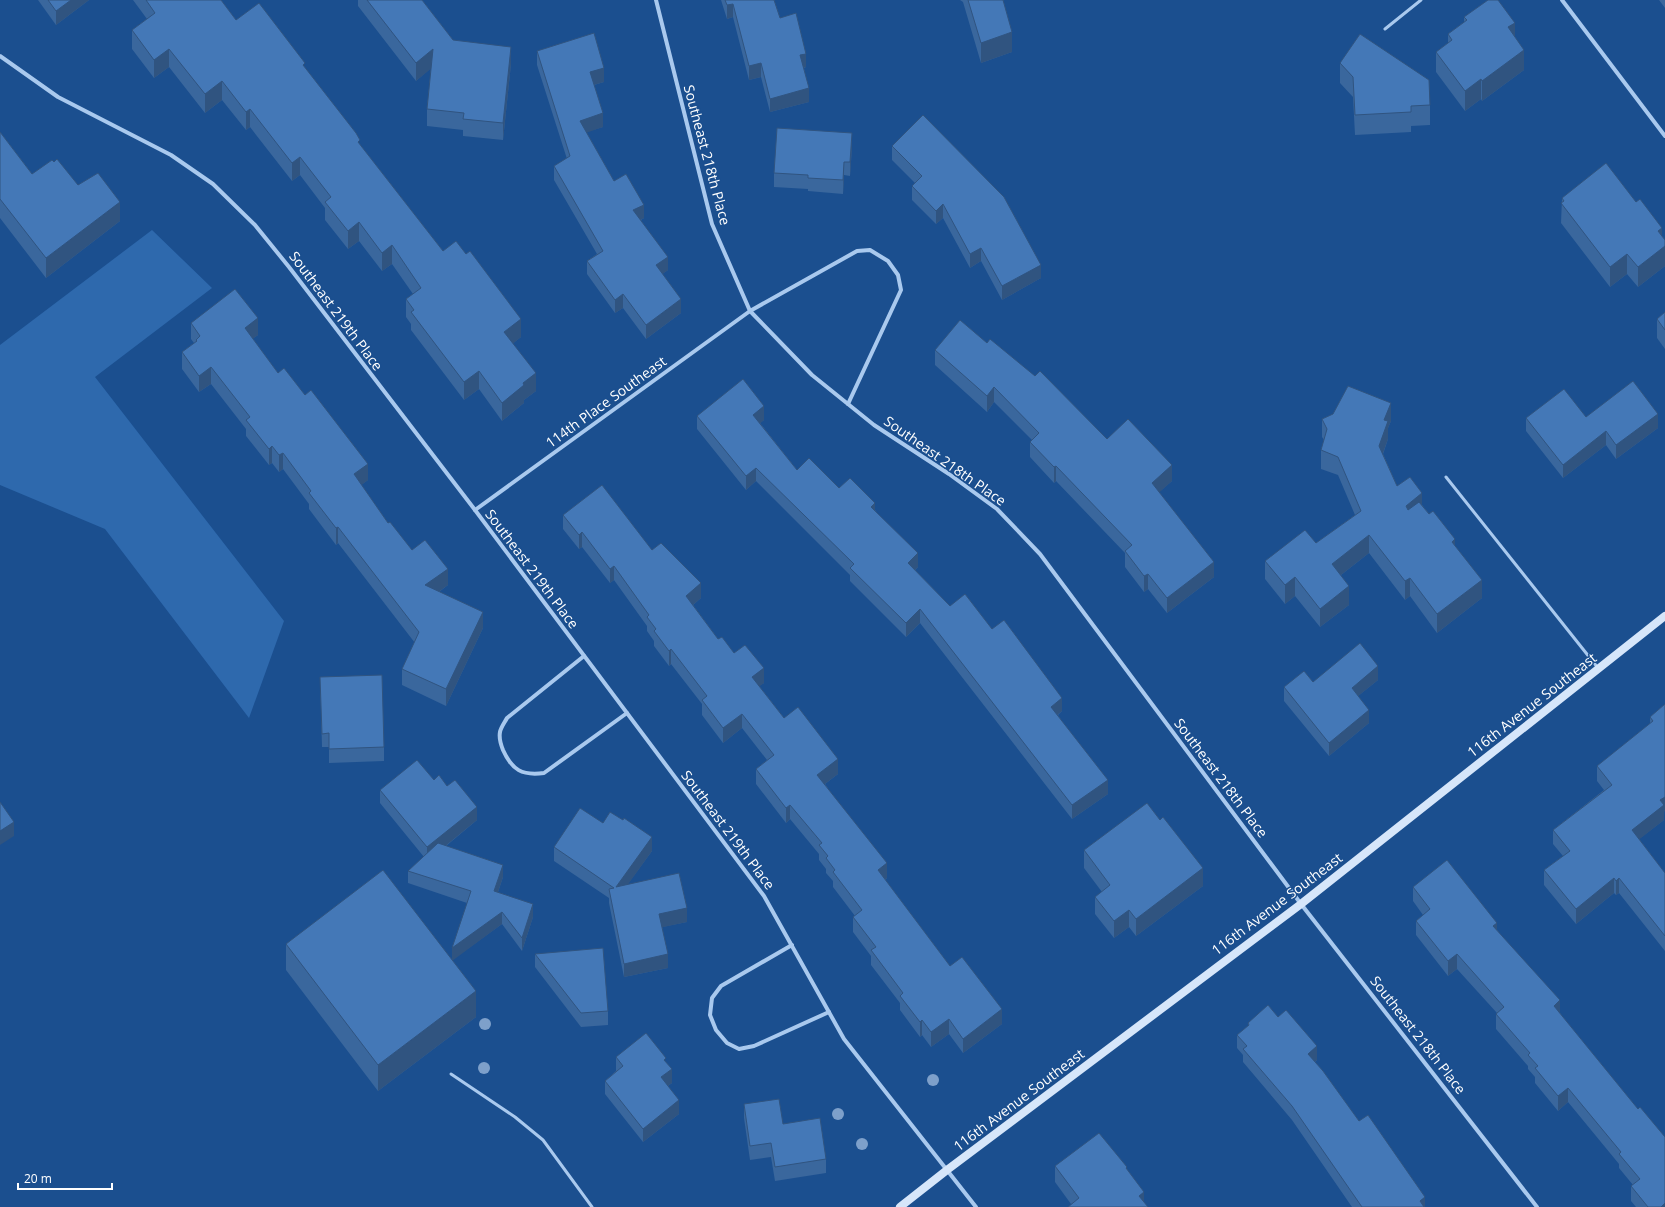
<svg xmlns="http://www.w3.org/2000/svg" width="1665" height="1207" font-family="'Open Sans',sans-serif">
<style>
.green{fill:#2e69ad}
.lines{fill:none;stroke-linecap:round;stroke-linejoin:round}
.service{stroke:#a9c9ee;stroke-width:3}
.minor{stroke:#a9c9ee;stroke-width:4}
.secondary{stroke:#d6e6fa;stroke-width:8}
.tree{fill:#7ea0ca}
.wall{fill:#3a679d}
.shaded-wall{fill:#305480}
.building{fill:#4478b7;stroke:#305480}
.labels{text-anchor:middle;stroke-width:3;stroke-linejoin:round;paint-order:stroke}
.street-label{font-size:14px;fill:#fff;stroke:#1b4f8f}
</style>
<rect width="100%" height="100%" fill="#1b4f8f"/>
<polygon class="green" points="152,230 212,288 95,377 284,621 249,718 105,529 0,485 0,345"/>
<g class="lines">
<g class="service">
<polyline points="1385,29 1421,0"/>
<polyline points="1446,477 1598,668"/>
<polyline points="451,1074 515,1117 543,1140 592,1207"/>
</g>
<g class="minor">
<polyline points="656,0 712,224 750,311 812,375 874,425 949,474 997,509 1040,554 1301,904 1537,1207"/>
<polyline points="1562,0 1665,136"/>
<polyline points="0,56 58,97 171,155 213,184 255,225 289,267 475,510 764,896 844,1039 976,1207"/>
<polyline points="475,510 750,311 857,251 870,250 888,261 898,275 901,290 848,404"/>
<path d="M584 656 507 718C505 722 501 727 500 732 499 737 501 745 503 750 512 770 522 776 544 773L627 713"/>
<polyline points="792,945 721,986 712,998 710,1015 716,1030 727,1043 739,1049 754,1046 829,1012"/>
</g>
<polyline class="secondary" points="900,1207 947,1170 1301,904 1665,616"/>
</g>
<g class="tree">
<circle cx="485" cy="1024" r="6"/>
<circle cx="484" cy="1068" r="6"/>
<circle cx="933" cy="1080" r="6"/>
<circle cx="838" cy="1114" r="6"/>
<circle cx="862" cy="1144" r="6"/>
</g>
<g class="wall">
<polygon points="38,0 89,0 56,25"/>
<polygon points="133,0 221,0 236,20 305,68 360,145 443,251 521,337 512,344 536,391 524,400 524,403 502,421 479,389 464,400 411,330 411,324 406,317 406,299 413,294 392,264 382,271 359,241 348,249 325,220 325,208 300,175 292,181 250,127 246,130 222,100 205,113 169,67 154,78 132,49 132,30 147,19"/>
<polygon points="358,0 422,0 453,40 511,64 503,140 463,136 463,130 427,126 427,109 431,68 416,81 358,6"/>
<polygon points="721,0 774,0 780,18 806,67 804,68 809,102 770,112 761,77 749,80 733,17 727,19"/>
<polygon points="960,0 1003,0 1012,52 981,63 963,2"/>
<polygon points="1659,0 1665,0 1665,8"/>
<polygon points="1464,17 1515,37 1524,70 1482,101 1481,99 1465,111 1436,72 1436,52 1448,43 1448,34 1464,22"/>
<polygon points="537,51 604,82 594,85 603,127 586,132 614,181 644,218 641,220 668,270 662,274 681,313 646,339 623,308 615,313 587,274 587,261 597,254 554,180 554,166 567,159 537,65"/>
<polygon points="1340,63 1430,105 1430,125 1411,126 1411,132 1355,135 1353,97 1340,83"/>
<polygon points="0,132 32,174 78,185 120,221 46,278 0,218"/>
<polygon points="892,146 1041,278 1002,300 981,261 970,268 943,218 936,224 912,200 912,186 915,183 892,160"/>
<polygon points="852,147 850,176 844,175 843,194 808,191 808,189 774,187 774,173"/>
<polygon points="1562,198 1662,236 1665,240 1665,266 1638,287 1627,274 1610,287 1561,223"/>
<polygon points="1665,312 1665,349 1657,338 1657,319"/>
<polygon points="191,323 258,335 252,339 278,373 368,480 361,485 388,523 412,550 448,585 439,592 483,628 446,706 402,685 402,669 415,643 338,543 336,545 309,509 309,504 283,469 279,472 272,463 269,465 246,436 246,429 211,384 199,392 182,369 182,352 194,343 191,339"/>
<polygon points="987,343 1107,439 1172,481 1159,492 1214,577 1167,613 1148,589 1144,592 1125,567 1125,553 1056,481 1054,483 1030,457 1030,442 1032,440 994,402 987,412 935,365 935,350"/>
<polygon points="697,416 764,420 760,423 797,470 839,488 875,510 918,567 915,570 950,606 992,629 1062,711 1058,715 1108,794 1072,819 920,623 906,637 850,581 850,575 756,481 746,490 697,429"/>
<polygon points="1586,417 1658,428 1616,459 1606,445 1563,478 1526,431 1526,418"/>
<polygon points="1322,419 1391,421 1388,428 1388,439 1383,454 1397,486 1422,505 1455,546 1482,598 1437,633 1410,596 1405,600 1369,553 1341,575 1349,605 1320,627 1295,596 1285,604 1265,579 1265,561 1316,543 1355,515 1338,475 1321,469 1321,450 1324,440 1322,437"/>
<polygon points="563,515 652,550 701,598 693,605 718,639 734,653 764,683 759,686 784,718 838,774 825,784 887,878 885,880 950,966 1002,1024 963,1053 949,1034 931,1047 922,1035 920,1037 900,1010 900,1003 871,965 871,956 853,932 853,917 855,916 833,887 833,881 826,873 826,869 819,860 819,854 790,819 786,823 756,784 756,769 767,760 742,728 723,743 702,715 702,704 671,664 669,666 654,646 654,641 647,631 647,626 614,580 610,583 582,547 579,549 563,529"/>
<polygon points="320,677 384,747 384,761 329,763 329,747 322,747"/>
<polygon points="1378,680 1358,696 1369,723 1329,756 1284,701 1284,687 1313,682"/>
<polygon points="1665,704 1664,820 1639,839 1665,873 1665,951 1619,893 1616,895 1614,893 1576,924 1544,885 1544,870 1563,856 1553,844 1553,830 1604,790 1597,781 1597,766 1650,724 1650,717"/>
<polygon points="434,780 447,786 477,820 446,846 503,877 498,892 533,917 522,951 502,924 452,960 476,1017 378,1091 286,970 286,944 452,960 467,903 408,883 408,871 424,857 380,803 380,790"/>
<polygon points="603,823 652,851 627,885 687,922 662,927 668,968 624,977 609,903 609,898 554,861 554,847"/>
<polygon points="1084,850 1203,886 1136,936 1129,927 1114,938 1095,914 1095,897 1102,892 1084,868"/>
<polygon points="1413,887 1497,930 1560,1013 1665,1207 1636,1207 1631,1201 1631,1186 1633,1185 1619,1168 1619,1164 1568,1102 1558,1111 1535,1083 1535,1077 1528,1069 1528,1066 1496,1029 1496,1014 1497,1013 1457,969 1448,976 1416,935 1416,921 1423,915 1413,901"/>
<polygon points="535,954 608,1011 608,1025 581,1027 535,967"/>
<polygon points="1248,1023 1317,1060 1315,1062 1359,1121 1425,1207 1352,1207 1292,1120 1243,1062 1243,1055 1237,1048 1237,1035 1248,1026"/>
<polygon points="616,1057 666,1062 672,1083 668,1086 679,1114 643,1142 605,1094 605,1081 616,1071"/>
<polygon points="744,1104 783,1124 826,1159 826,1173 775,1181 771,1157 750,1160 744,1118"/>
<polygon points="1055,1166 1127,1170 1144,1201 1071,1204 1055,1182"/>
</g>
<g class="shaded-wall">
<polygon points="71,0 89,0 56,25 56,11"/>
<polygon points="733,4 733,17 727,19 727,5"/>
<polygon points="1515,23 1515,43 1508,27"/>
<polygon points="1012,32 1012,52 981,63 981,43"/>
<polygon points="511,47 511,64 503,140 503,123"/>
<polygon points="169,49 169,67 154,78 154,60"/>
<polygon points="433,49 433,67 416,81 416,63"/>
<polygon points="1524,50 1524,70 1482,101 1482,81"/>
<polygon points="806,54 806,67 800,69 800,55"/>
<polygon points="761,63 761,77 749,80 749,66"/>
<polygon points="604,68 604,82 590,86 590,72"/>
<polygon points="1481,79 1481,99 1465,111 1465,91"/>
<polygon points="222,81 222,100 205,113 205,94"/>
<polygon points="809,88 809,102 770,112 770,99"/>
<polygon points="250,109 250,127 246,130 246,112"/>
<polygon points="603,113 603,127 580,135 580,121"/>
<polygon points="852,133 852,147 850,176 850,162"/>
<polygon points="300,157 300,175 292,181 292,163"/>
<polygon points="844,162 844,175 843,194 843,180"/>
<polygon points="120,202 120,221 46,278 46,258"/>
<polygon points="943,204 943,218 936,224 936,211"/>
<polygon points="644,205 644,218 633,224 633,210"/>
<polygon points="359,222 359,241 348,249 348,231"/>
<polygon points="1662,228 1662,248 1658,231"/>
<polygon points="392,245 392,264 382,271 382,253"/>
<polygon points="1665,246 1665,266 1638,287 1638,267"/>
<polygon points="981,248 981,261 970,268 970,254"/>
<polygon points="1627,254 1627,274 1610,287 1610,267"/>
<polygon points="668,257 668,270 656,279 656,265"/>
<polygon points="1041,265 1041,278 1002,300 1002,286"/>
<polygon points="623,294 623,308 615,313 615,300"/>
<polygon points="681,299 681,313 646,339 646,325"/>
<polygon points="258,318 258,335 245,345 245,328"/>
<polygon points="521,319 521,337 504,351 504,332"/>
<polygon points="211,367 211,384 199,392 199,376"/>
<polygon points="479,371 479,389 464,400 464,382"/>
<polygon points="536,373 536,391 524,400 524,403 502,421 502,403 523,383"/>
<polygon points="994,387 994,402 987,412 987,396"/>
<polygon points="1391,403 1391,421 1388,428 1388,439 1379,464 1379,446 1384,420"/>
<polygon points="764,406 764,420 753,429 753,415"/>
<polygon points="1658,414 1658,428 1616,459 1616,445"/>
<polygon points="1606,431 1606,445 1563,478 1563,465"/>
<polygon points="272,446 272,463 269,465 269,449"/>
<polygon points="283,453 283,469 279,472 279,455"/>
<polygon points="368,464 368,480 354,491 354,474"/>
<polygon points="1172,465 1172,481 1152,499 1152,483"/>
<polygon points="1056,466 1056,481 1054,483 1054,467"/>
<polygon points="756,468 756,481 746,490 746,476"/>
<polygon points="1422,493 1422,512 1406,524 1406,506"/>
<polygon points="875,503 875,517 871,507"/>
<polygon points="338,527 338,543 336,545 336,528"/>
<polygon points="582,532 582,547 579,549 579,535"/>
<polygon points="1369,535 1369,553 1332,582 1332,564"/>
<polygon points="1455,539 1455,558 1452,542"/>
<polygon points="918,553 918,567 908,577 908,563"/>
<polygon points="1214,562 1214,577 1167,613 1167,598"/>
<polygon points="614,566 614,580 610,583 610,569"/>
<polygon points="448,569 448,585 425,602 425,585"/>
<polygon points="1148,574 1148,589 1144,592 1144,576"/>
<polygon points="1295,577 1295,596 1285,604 1285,585"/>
<polygon points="1410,578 1410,596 1405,600 1405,581"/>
<polygon points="1482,580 1482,598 1437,633 1437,614"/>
<polygon points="701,583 701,598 686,611 686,596"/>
<polygon points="1349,586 1349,605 1320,627 1320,609"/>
<polygon points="920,609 920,623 906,637 906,623"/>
<polygon points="483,612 483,628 446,706 446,689"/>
<polygon points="671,649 671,664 669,666 669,651"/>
<polygon points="1378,666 1378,680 1352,701 1352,688"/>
<polygon points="764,668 764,683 752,692 752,677"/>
<polygon points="1062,698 1062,711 1051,720 1051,707"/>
<polygon points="1369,710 1369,723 1329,756 1329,743"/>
<polygon points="742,714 742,728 723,743 723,728"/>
<polygon points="838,759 838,774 817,790 817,775"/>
<polygon points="1108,780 1108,794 1072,819 1072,805"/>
<polygon points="1665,797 1665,811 1664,812 1664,820 1632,845 1632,830 1660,800"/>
<polygon points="790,805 790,819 786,823 786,808"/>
<polygon points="477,807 477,820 427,861 427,847"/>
<polygon points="14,822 14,836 0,845 0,831"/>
<polygon points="652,837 652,851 616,901 616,887"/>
<polygon points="887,863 887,878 878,885 878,870"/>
<polygon points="503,865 503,877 494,904 494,891"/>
<polygon points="1203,868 1203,886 1136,936 1136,919"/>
<polygon points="1614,878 1614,893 1576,924 1576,909"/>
<polygon points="1619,878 1619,893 1616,895 1616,881"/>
<polygon points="533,904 533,917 522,951 522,938"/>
<polygon points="687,908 687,922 659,928 659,914"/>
<polygon points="1129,910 1129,927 1114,938 1114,921"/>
<polygon points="502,912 502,924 452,961 452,948"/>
<polygon points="1497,923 1497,938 1493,926"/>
<polygon points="668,954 668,968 624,977 624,964"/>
<polygon points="1457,954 1457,969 1448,976 1448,961"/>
<polygon points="476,991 476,1017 378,1091 378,1065"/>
<polygon points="1560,1000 1560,1015 1554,1006"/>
<polygon points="1002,1009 1002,1024 963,1053 963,1039"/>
<polygon points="949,1019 949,1034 931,1047 931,1032"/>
<polygon points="922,1020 922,1035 920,1037 920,1022"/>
<polygon points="1317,1046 1317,1060 1308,1068 1308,1054"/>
<polygon points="672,1069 672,1083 661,1091 661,1077"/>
<polygon points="1568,1088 1568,1102 1558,1111 1558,1096"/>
<polygon points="679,1100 679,1114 643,1142 643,1129"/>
<polygon points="1144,1192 1144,1207 1139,1196"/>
<polygon points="1425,1197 1425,1207 1420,1207 1420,1201"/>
<polygon points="1665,1203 1665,1207 1661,1207"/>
</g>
<g class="building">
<polygon points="48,0 71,0 56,11"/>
<polygon points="146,0 221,0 236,20 259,3 305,63 303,65 356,133 360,140 358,142 443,251 456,241 466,254 470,251 521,319 504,332 536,373 523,383 524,385 502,403 479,371 464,382 411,312 414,310 406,299 421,288 392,245 382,253 359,222 348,231 325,202 331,197 300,157 292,163 250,109 246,112 222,81 205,94 169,49 154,60 132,30 155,13"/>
<polygon points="367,0 422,0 453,40 511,47 503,123 463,119 464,113 427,109 433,49 416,63"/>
<polygon points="725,0 774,0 780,18 796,13 806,54 800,55 809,88 770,99 761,63 749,66 733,4 727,5"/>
<polygon points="968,0 1003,0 1012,32 981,43"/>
<polygon points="1488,0 1498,0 1515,23 1508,27 1524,50 1482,81 1481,79 1465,91 1436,52 1452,40 1448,34 1467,20 1464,17"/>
<polygon points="594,33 604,68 590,72 603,113 580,121 614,181 626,174 644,205 633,210 668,257 656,265 681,299 646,325 623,294 615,300 587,261 603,251 554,166 570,156 537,51"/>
<polygon points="1360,34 1429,80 1430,105 1411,106 1411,112 1355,115 1353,77 1340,63"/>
<polygon points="923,115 1004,197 1041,265 1002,286 981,248 970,254 943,204 936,211 912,186 922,176 892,146"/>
<polygon points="777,128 852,133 850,162 844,162 843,180 808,178 808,175 774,173"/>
<polygon points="0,132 32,174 52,160 54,162 57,159 78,185 98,173 120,202 46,258 0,199"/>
<polygon points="1606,163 1636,202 1640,199 1662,228 1658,231 1665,240 1665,246 1638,267 1627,254 1610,267 1561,203 1564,201 1562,198"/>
<polygon points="235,289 258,318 245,328 278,373 284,368 305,395 311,390 368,464 354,474 388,523 390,522 412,550 425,540 448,569 425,585 483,612 446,689 402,669 419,632 338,527 336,528 309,493 311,491 283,453 279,455 272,446 269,449 246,420 250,417 211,367 199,376 182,352 197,341 196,340 200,336 191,323"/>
<polygon points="1665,312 1665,330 1657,319"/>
<polygon points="960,320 987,343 990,339 1035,376 1040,371 1107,439 1128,419 1172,465 1152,483 1214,562 1167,598 1148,574 1144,576 1125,551 1132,545 1056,466 1054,467 1030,442 1039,433 994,387 987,396 935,350"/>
<polygon points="743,379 764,406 753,415 797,470 809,458 839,488 850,478 875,503 871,507 918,553 908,563 950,606 965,594 992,629 1004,620 1062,698 1051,707 1108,780 1072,805 920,609 906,623 850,568 854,564 756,468 746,476 697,416"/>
<polygon points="1633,381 1658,414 1616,445 1606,431 1563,465 1526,418 1564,389 1586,417"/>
<polygon points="1348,386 1391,403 1384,420 1388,421 1379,446 1397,486 1410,477 1422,493 1406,506 1408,510 1419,502 1429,514 1433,511 1455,539 1452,542 1482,580 1437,614 1410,578 1405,581 1369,535 1332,564 1349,586 1320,609 1295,577 1285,585 1265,561 1305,530 1316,543 1361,511 1338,457 1321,450 1327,429 1322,419 1333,414"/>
<polygon points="602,485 652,550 661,543 701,583 686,596 718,639 722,637 734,653 745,645 764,668 752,677 784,718 798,707 838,759 817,775 887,863 878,870 950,966 962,957 1002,1009 963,1039 949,1019 931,1032 922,1020 920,1022 900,996 903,993 871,950 876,947 853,917 862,910 833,872 835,870 826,858 828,856 819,845 822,843 790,805 786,808 756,769 774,755 742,714 723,728 702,700 707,696 671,649 669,651 654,631 656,629 647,617 649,615 614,566 610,569 582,532 579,535 563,515"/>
<polygon points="1360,643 1378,666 1352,688 1369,710 1329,743 1284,687 1304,671 1313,682"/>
<polygon points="382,675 384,747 329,749 329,733 322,734 320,677"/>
<polygon points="1665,704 1665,797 1660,800 1664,805 1632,830 1665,873 1665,936 1619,878 1616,881 1614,878 1576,909 1544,870 1570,851 1553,830 1612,785 1597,766 1653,721 1650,717"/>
<polygon points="417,760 434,780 439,775 447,786 455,780 477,807 427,847 380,790"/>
<polygon points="0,802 14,822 0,831"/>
<polygon points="1147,803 1160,820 1163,817 1203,868 1136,919 1129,910 1114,921 1095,897 1110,885 1084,850"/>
<polygon points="580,808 603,823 610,812 623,820 624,818 652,837 616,887 679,873 687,908 659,914 668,954 624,964 609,889 614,888 554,847"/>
<polygon points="438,843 503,865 494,891 533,904 522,938 502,912 452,948 471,891 408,871"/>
<polygon points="1447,860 1497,923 1493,926 1560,1000 1554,1006 1638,1109 1640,1107 1665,1137 1665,1203 1661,1207 1648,1207 1631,1186 1640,1179 1619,1154 1621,1152 1568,1088 1558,1096 1535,1068 1538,1066 1528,1055 1530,1053 1496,1014 1504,1007 1457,954 1448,961 1416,921 1430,909 1413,887"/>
<polygon points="383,870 476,991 378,1065 286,944"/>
<polygon points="603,948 608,1011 581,1013 535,954"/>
<polygon points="1268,1005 1278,1017 1286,1010 1317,1046 1308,1054 1323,1071 1359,1121 1368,1115 1425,1197 1420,1201 1424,1207 1362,1207 1292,1106 1243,1049 1247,1046 1237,1035 1249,1025 1248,1023"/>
<polygon points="646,1033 666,1058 664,1060 672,1069 661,1077 679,1100 643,1129 605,1081 623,1066 616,1057"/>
<polygon points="779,1099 783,1124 820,1118 826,1159 775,1167 771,1143 750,1146 744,1104"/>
<polygon points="1099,1133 1127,1167 1126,1168 1144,1192 1139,1196 1148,1207 1068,1207 1079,1198 1055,1166"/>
</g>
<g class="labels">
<g class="street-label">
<text transform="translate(707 155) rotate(75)" y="5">Southeast 218th Place</text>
<text transform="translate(336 311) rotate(53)" y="5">Southeast 219th Place</text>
<text transform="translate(606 402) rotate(-36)" y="5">114th Place Southeast</text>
<text transform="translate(945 461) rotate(35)" y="5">Southeast 218th Place</text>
<text transform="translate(532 569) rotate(53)" y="5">Southeast 219th Place</text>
<text transform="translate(1532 705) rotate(-38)" y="5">116th Avenue Southeast</text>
<text transform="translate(1221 778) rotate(53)" y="5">Southeast 218th Place</text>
<text transform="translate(728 830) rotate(53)" y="5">Southeast 219th Place</text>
<text transform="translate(1277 904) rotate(-37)" y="5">116th Avenue Southeast</text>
<text transform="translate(1418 1035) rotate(52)" y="5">Southeast 218th Place</text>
<text transform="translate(1019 1100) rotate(-37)" y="5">116th Avenue Southeast</text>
</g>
</g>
<path d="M18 1183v6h94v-6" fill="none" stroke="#ffffff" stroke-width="2"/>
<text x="24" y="1183" font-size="12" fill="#ffffff" stroke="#1b4f8f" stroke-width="3" paint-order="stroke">20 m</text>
</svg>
